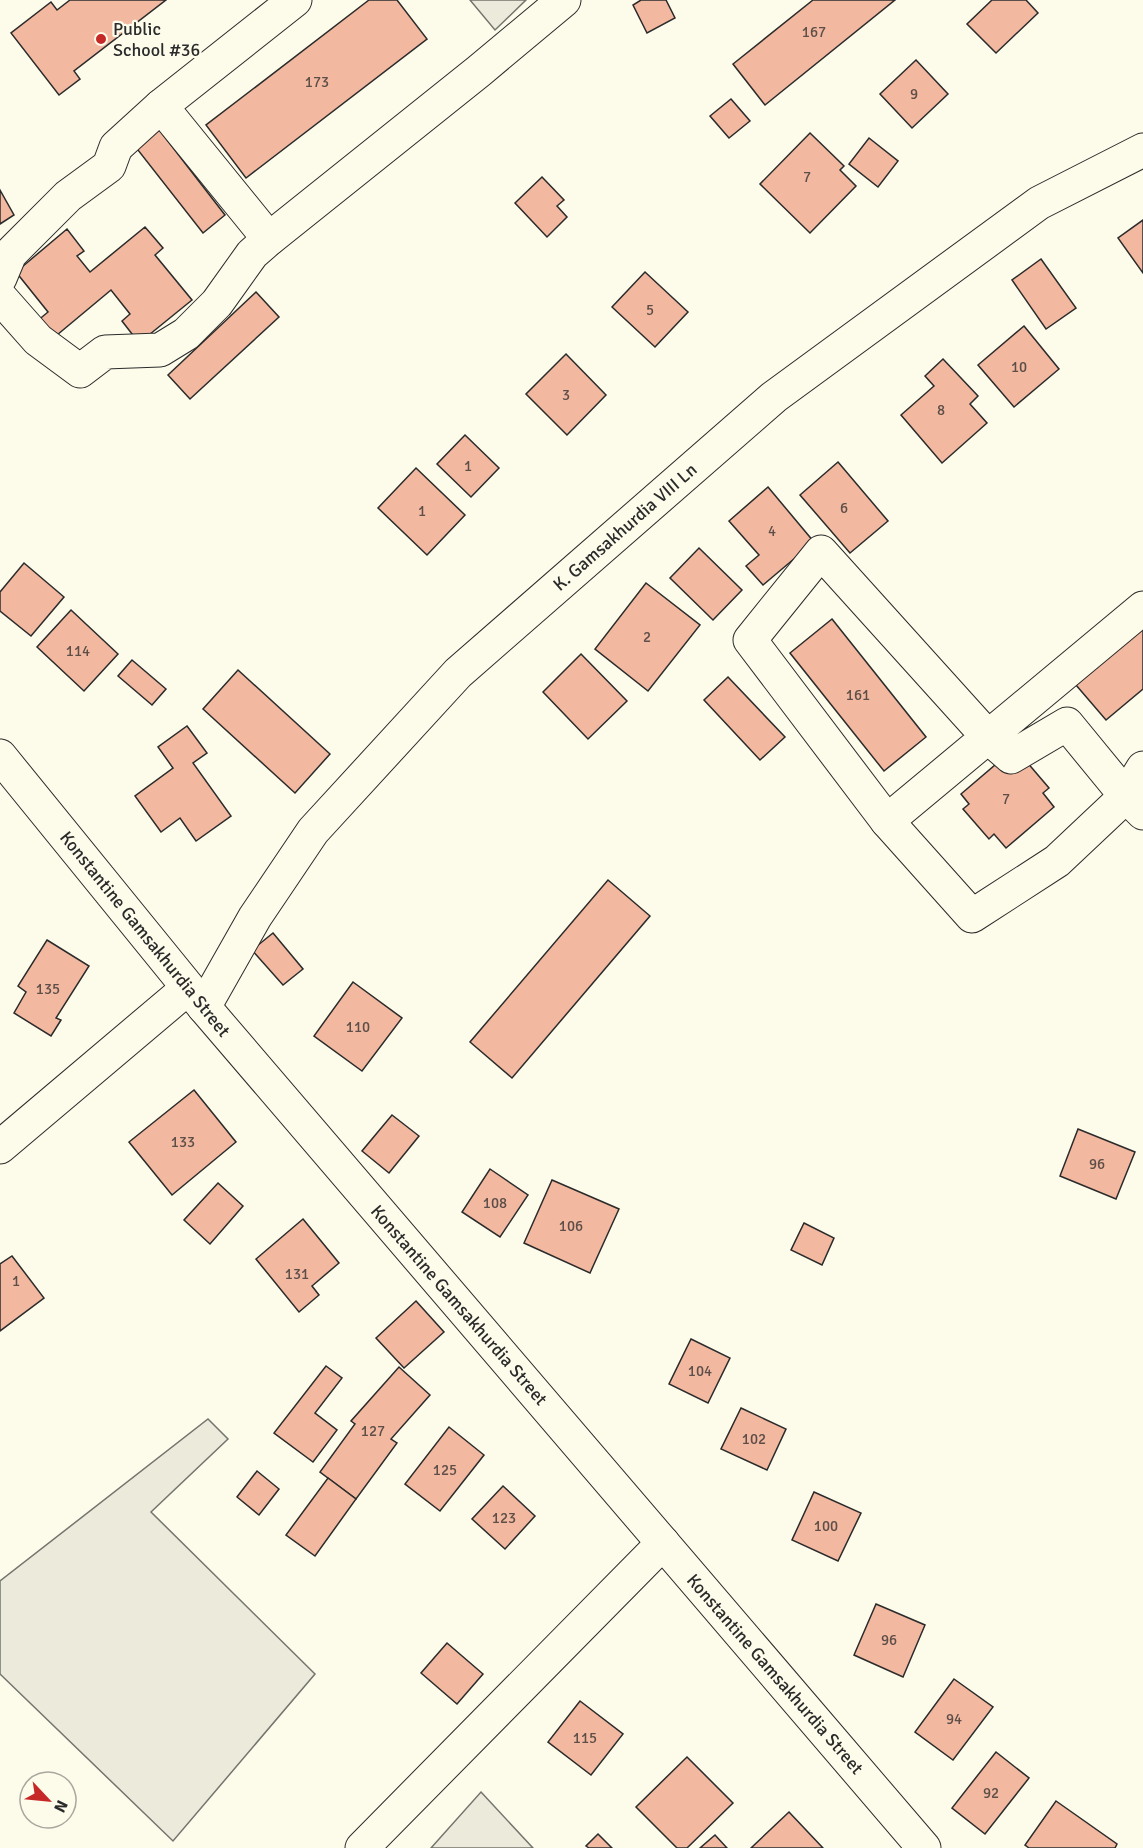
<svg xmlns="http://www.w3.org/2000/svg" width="1143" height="1848" font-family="Signika,sans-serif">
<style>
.green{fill:#ecebdb;stroke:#74746e;stroke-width:1.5}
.building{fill:#f2b8a0;stroke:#2b2b2b;stroke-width:1.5}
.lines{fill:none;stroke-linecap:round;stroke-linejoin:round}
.minor-casing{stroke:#2b2b2b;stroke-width:35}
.minor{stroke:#fdfbea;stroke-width:33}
.poi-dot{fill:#c62828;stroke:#fdfbea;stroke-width:2}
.labels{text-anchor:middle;stroke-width:4.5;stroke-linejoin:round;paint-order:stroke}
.number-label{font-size:15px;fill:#5d4e48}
.poi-label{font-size:18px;fill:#2b2b2b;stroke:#fdfbea;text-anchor:start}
.street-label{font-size:18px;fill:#2b2b2b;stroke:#fdfbea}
</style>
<rect width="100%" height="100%" fill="#fdfbea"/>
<g class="green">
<polygon points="470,0 526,0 495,30"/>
<polygon points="208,1419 228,1439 151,1512 315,1674 173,1841 0,1674 0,1581"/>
<polygon points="481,1792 533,1848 431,1848"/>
</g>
<g class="building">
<polygon points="70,0 166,0 74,71 80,79 59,95 11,33 51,2 57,10"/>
<polygon points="369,0 397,0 427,39 246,178 206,125"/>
<polygon points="641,0 666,0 675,18 647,33 633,5"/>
<polygon points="813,0 895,0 765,105 733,64"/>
<polygon points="992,0 1026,0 1038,13 996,53 967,24"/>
<polygon points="916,60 948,94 912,128 880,94"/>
<polygon points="731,99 750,121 729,138 710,116"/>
<polygon points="157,127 225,215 203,233 134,145"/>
<polygon points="810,133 844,166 840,170 856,186 810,233 760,184"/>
<polygon points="869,138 898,161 878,187 849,164"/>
<polygon points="542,177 564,200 557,206 567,217 547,237 515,203"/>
<polygon points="0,190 14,215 0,224"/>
<polygon points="1143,220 1143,273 1118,238"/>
<polygon points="145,227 163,248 155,255 192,300 139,343 122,321 130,314 111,290 51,340 36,322 48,312 16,272 67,229 84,251 77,256 90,272"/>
<polygon points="1041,259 1076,308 1046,329 1012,280"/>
<polygon points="645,272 688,312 655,347 612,307"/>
<polygon points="256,292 279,317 190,399 168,375"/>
<polygon points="1024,326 1059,369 1014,407 978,365"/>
<polygon points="566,354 606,395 567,435 526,394"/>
<polygon points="943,359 978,396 970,404 987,423 942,463 901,415 934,386 925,376"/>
<polygon points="465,435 499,468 471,497 437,464"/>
<polygon points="838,462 888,521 850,553 800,495"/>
<polygon points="416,468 465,515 427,555 378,508"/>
<polygon points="768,487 814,542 763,585 746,566 759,555 729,521"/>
<polygon points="699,548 742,590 713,620 670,578"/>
<polygon points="24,563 64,597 31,636 0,611 0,592"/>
<polygon points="646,583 700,625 648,691 595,649"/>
<polygon points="71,610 118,654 84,691 37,647"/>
<polygon points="1143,617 1143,689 1106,720 1070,678"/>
<polygon points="832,619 926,737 884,771 790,653"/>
<polygon points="581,654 627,701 588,739 543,692"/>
<polygon points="132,660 166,689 152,705 118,676"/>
<polygon points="238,670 330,754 295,793 203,709"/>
<polygon points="728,677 785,737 760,760 704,700"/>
<polygon points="187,726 207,753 193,763 231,816 196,841 180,818 161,832 135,796 173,768 158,747"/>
<polygon points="1009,753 1026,761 1049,788 1043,793 1054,807 1006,848 994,834 989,839 963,809 969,804 961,794"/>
<polygon points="608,880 650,916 512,1078 470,1042"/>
<polygon points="273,933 303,969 283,985 252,950"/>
<polygon points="47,940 89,966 56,1018 61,1020 51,1036 14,1013 26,992 18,986"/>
<polygon points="353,982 402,1018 362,1071 314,1036"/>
<polygon points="194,1090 236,1142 172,1195 129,1142"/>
<polygon points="392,1115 419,1136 389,1173 362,1151"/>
<polygon points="1078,1129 1135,1152 1116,1199 1060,1176"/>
<polygon points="490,1169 528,1195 500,1237 462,1212"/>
<polygon points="552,1180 619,1209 590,1273 524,1243"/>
<polygon points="218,1183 243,1206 210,1244 184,1220"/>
<polygon points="303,1219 339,1263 312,1286 319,1295 299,1312 256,1259"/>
<polygon points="804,1223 834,1238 822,1265 791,1250"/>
<polygon points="12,1256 44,1298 0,1331 0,1264"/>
<polygon points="416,1301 444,1332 404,1368 376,1338"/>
<polygon points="691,1339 730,1358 708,1403 669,1384"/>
<polygon points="326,1366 342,1378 315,1413 337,1430 313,1462 274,1433"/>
<polygon points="399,1367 430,1395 391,1439 397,1443 356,1499 320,1472 355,1424 351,1421"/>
<polygon points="741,1408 786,1429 767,1470 721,1449"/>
<polygon points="449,1427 484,1455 440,1511 405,1484"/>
<polygon points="257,1471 279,1489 259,1515 237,1497"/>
<polygon points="328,1478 356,1499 315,1556 286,1535"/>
<polygon points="503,1486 535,1516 505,1549 472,1519"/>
<polygon points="814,1492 861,1513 838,1561 792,1540"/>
<polygon points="876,1604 925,1625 903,1677 854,1655"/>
<polygon points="447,1643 483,1674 457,1704 421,1673"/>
<polygon points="954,1679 993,1707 953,1760 915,1732"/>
<polygon points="580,1701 623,1734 591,1775 548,1742"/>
<polygon points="996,1752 1029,1778 985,1834 952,1808"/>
<polygon points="687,1757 733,1803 687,1848 677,1848 636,1807"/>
<polygon points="1056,1801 1117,1844 1115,1848 1029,1848 1025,1845"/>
<polygon points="789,1812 823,1848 751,1848"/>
<polygon points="598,1834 612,1848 589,1848 586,1846"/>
<polygon points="715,1835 727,1848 700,1848"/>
</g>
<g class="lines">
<g class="minor-casing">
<g id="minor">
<polyline points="161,106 269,239"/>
<polyline points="0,278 10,254 68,196 109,166 116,147 161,106 295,0"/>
<polyline points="0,297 38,340 80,371 105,352 160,350 186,334 217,303 252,254 269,239 479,71 564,0"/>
<polyline points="1143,608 988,737 821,552 750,640 887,821 988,737 1011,757 1067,724 1126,796 1143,813"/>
<polyline points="0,756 204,1007 924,1848"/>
<polyline points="887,821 972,916 1057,861 1126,796 1143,768"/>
<polyline points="204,1007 255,917 313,831 458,673 774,397 1039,203 1143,150"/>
<polyline points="0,1147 188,988"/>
<polyline points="362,1848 663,1543"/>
</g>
</g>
<use href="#minor" class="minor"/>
</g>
<circle class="poi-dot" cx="101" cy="39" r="6"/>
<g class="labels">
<g class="number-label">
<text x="814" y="37">167</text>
<text x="317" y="87">173</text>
<text x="914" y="99">9</text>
<text x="807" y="182">7</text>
<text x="650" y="315">5</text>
<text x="1019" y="372">10</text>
<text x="566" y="400">3</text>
<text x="941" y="415">8</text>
<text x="468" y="471">1</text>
<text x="844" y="513">6</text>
<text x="422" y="516">1</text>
<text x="772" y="536">4</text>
<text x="647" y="642">2</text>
<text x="78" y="656">114</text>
<text x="858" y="700">161</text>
<text x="1006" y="804">7</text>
<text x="48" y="994">135</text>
<text x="358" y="1032">110</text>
<text x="183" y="1147">133</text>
<text x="1097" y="1169">96</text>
<text x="495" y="1208">108</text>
<text x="571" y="1231">106</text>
<text x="297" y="1279">131</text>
<text x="16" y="1286">1</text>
<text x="700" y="1376">104</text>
<text x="373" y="1436">127</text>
<text x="754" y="1444">102</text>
<text x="445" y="1475">125</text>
<text x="504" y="1523">123</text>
<text x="826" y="1531">100</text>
<text x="889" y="1645">96</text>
<text x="954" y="1724">94</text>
<text x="585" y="1743">115</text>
<text x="991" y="1798">92</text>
</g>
<g class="poi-label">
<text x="113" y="35">Public<tspan x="113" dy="21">School #36</tspan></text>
</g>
<g class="street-label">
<text transform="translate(625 527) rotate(-41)" y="6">K. Gamsakhurdia VIII Ln</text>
<text transform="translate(145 934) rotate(51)" y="6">Konstantine Gamsakhurdia Street</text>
<text transform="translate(459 1305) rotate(49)" y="6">Konstantine Gamsakhurdia Street</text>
<text transform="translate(775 1674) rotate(49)" y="6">Konstantine Gamsakhurdia Street</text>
</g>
</g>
<g transform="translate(48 1800) rotate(116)"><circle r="28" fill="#fdfbea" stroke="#a9a89e" stroke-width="1.5"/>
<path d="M0-4.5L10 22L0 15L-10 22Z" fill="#c62828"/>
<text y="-9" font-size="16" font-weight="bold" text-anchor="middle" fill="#2b2b2b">N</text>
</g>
</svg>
